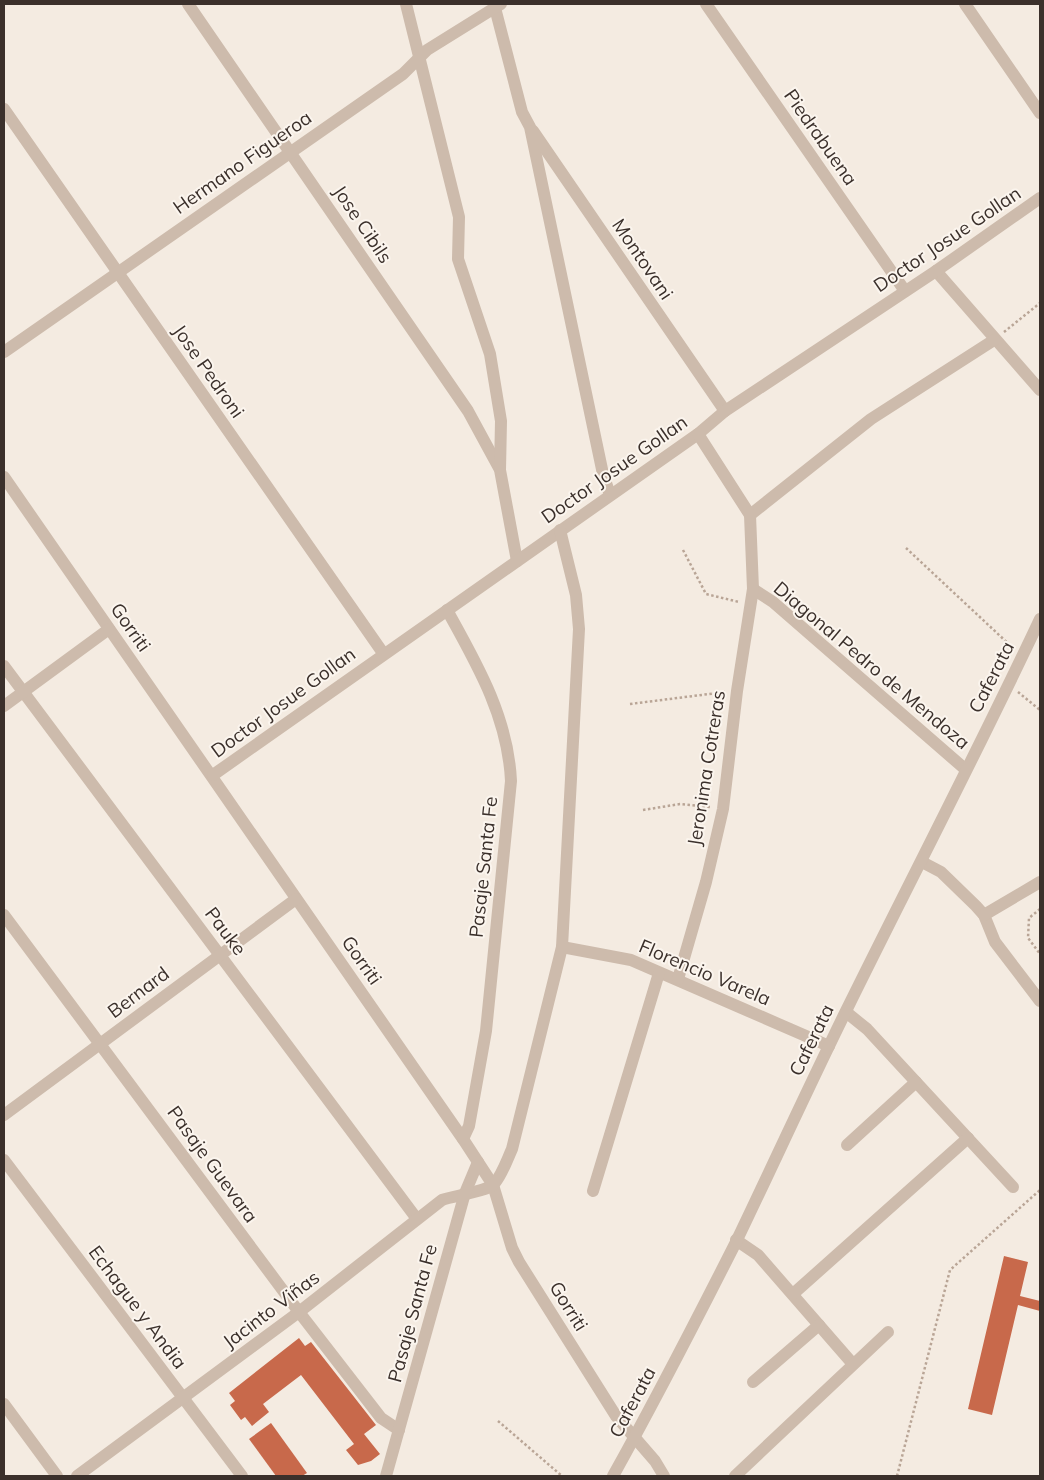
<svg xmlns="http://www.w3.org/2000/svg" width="1044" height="1480" font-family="Mulish,sans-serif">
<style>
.building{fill:#c8694b}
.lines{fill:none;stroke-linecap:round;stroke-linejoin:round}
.path{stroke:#b9a596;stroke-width:2.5;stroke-dasharray:2.5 2.5;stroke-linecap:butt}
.minor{stroke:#cdbbac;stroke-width:12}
.labels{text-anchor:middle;stroke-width:4;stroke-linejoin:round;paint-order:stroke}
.street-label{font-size:19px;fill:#3b302b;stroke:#fbf5ee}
</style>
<rect width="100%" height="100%" fill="#f4ebe1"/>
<g class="building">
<polygon points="1004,1256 1028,1262 1020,1296 1040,1301 1040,1311 1018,1305 992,1415 968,1409"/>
<polygon points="299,1338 305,1346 311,1342 376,1425 364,1434 380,1454 371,1461 358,1465 346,1450 354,1444 301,1375 263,1404 269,1412 252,1426 245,1417 241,1420 230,1405 235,1401 229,1393"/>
<polygon points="271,1423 307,1473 302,1476 276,1476 249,1439"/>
</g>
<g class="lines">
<g class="path">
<polyline points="1004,332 1040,303"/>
<polyline points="906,548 1013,648"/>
<polyline points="683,550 706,594 739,602"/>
<polyline points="1018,692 1040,710"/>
<polyline points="630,704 725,692"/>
<polyline points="643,810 680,804 711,807"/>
<polyline points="1040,909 1029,918 1028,938 1040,954"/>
<polyline points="498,1421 562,1476"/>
<polyline points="897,1476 950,1270 1040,1190"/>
</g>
<g class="minor">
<polyline points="188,4 468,411 499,468"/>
<polyline points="406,4 459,217 458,259 490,354 501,421 500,470 517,561"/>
<polyline points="494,4 522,112 530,127 603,474 610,495"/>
<polyline points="706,4 905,291"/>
<polyline points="965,4 1040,113"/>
<polyline points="4,109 383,653"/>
<polyline points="533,131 725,411"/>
<polyline points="936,271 1040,390"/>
<polyline points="4,352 403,74 427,50 501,4"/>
<polyline points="4,477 463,1139 493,1185 512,1248 519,1262 616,1416 655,1461 664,1476"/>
<polyline points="750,515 871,419 994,340"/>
<polyline points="753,589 773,602 965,769"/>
<path d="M447 610C477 664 508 717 511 781L486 1031 469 1126 463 1139"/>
<polyline points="4,666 417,1219"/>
<polyline points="4,706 109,629"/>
<polyline points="213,775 698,434 725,411 936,271 1040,198"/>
<polyline points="922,862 941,872 976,906 984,915 995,942 1040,1001"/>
<polyline points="4,915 299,1312 381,1418 399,1430"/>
<polyline points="984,915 1040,882"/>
<polyline points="562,947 631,960 829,1046"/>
<polyline points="678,979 706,882 723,809 737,691 753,589 750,515 698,434"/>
<polyline points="846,1012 867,1029 1013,1187"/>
<polyline points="4,1115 296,899"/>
<polyline points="847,1145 916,1082"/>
<polyline points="4,1160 242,1476"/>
<polyline points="593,1191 659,973"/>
<polyline points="736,1240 758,1255 852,1363"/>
<polyline points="793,1294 968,1138"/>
<polyline points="753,1382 819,1325"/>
<polyline points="4,1404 57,1476"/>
<path d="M77 1476 299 1312 442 1200C453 1196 488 1191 494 1184 502 1175 507 1160 512 1149L562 947 579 629 576 595 560 530"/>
<polyline points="386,1476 465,1193 478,1162"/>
<path d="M613 1476C656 1399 696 1321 736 1242 773 1165 808 1088 846 1011 910 881 978 751 1040 619"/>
<polyline points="735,1476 888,1332"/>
</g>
</g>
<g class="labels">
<g class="street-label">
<text transform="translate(821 137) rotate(55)" y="7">Piedrabuena</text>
<text transform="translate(242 162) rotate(-35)" y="7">Hermano Figueroa</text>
<text transform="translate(363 224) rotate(56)" y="7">Jose Cibils</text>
<text transform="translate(947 239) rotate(-34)" y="7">Doctor Josue Gollan</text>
<text transform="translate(643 259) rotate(56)" y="7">Montovani</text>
<text transform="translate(209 371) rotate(55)" y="7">Jose Pedroni</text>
<text transform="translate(614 469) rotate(-35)" y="7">Doctor Josue Gollan</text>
<text transform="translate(131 627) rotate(55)" y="7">Gorriti</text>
<text transform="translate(872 665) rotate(40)" y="7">Diagonal Pedro de Mendoza</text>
<text transform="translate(991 677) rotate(-63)" y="7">Caferata</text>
<text transform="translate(283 702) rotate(-36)" y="7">Doctor Josue Gollan</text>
<text transform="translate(706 768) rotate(-81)" y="7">Jeronima Cotreras</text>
<text transform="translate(483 867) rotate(-84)" y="7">Pasaje Santa Fe</text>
<text transform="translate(226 931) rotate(53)" y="7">Pauke</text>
<text transform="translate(362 960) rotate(55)" y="7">Gorriti</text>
<text transform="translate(705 972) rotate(23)" y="7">Florencio Varela</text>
<text transform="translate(138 992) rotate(-37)" y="7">Bernard</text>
<text transform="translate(811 1040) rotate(-64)" y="7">Caferata</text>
<text transform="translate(213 1164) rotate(54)" y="7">Pasaje Guevara</text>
<text transform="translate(569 1306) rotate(58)" y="7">Gorriti</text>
<text transform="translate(138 1307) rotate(53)" y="7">Echague y Andia</text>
<text transform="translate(271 1309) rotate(-37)" y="7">Jacinto Viñas</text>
<text transform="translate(412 1313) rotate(-75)" y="7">Pasaje Santa Fe</text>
<text transform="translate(632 1402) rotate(-62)" y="7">Caferata</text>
</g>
</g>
<rect width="1044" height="1480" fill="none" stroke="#3b302b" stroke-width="10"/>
</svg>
